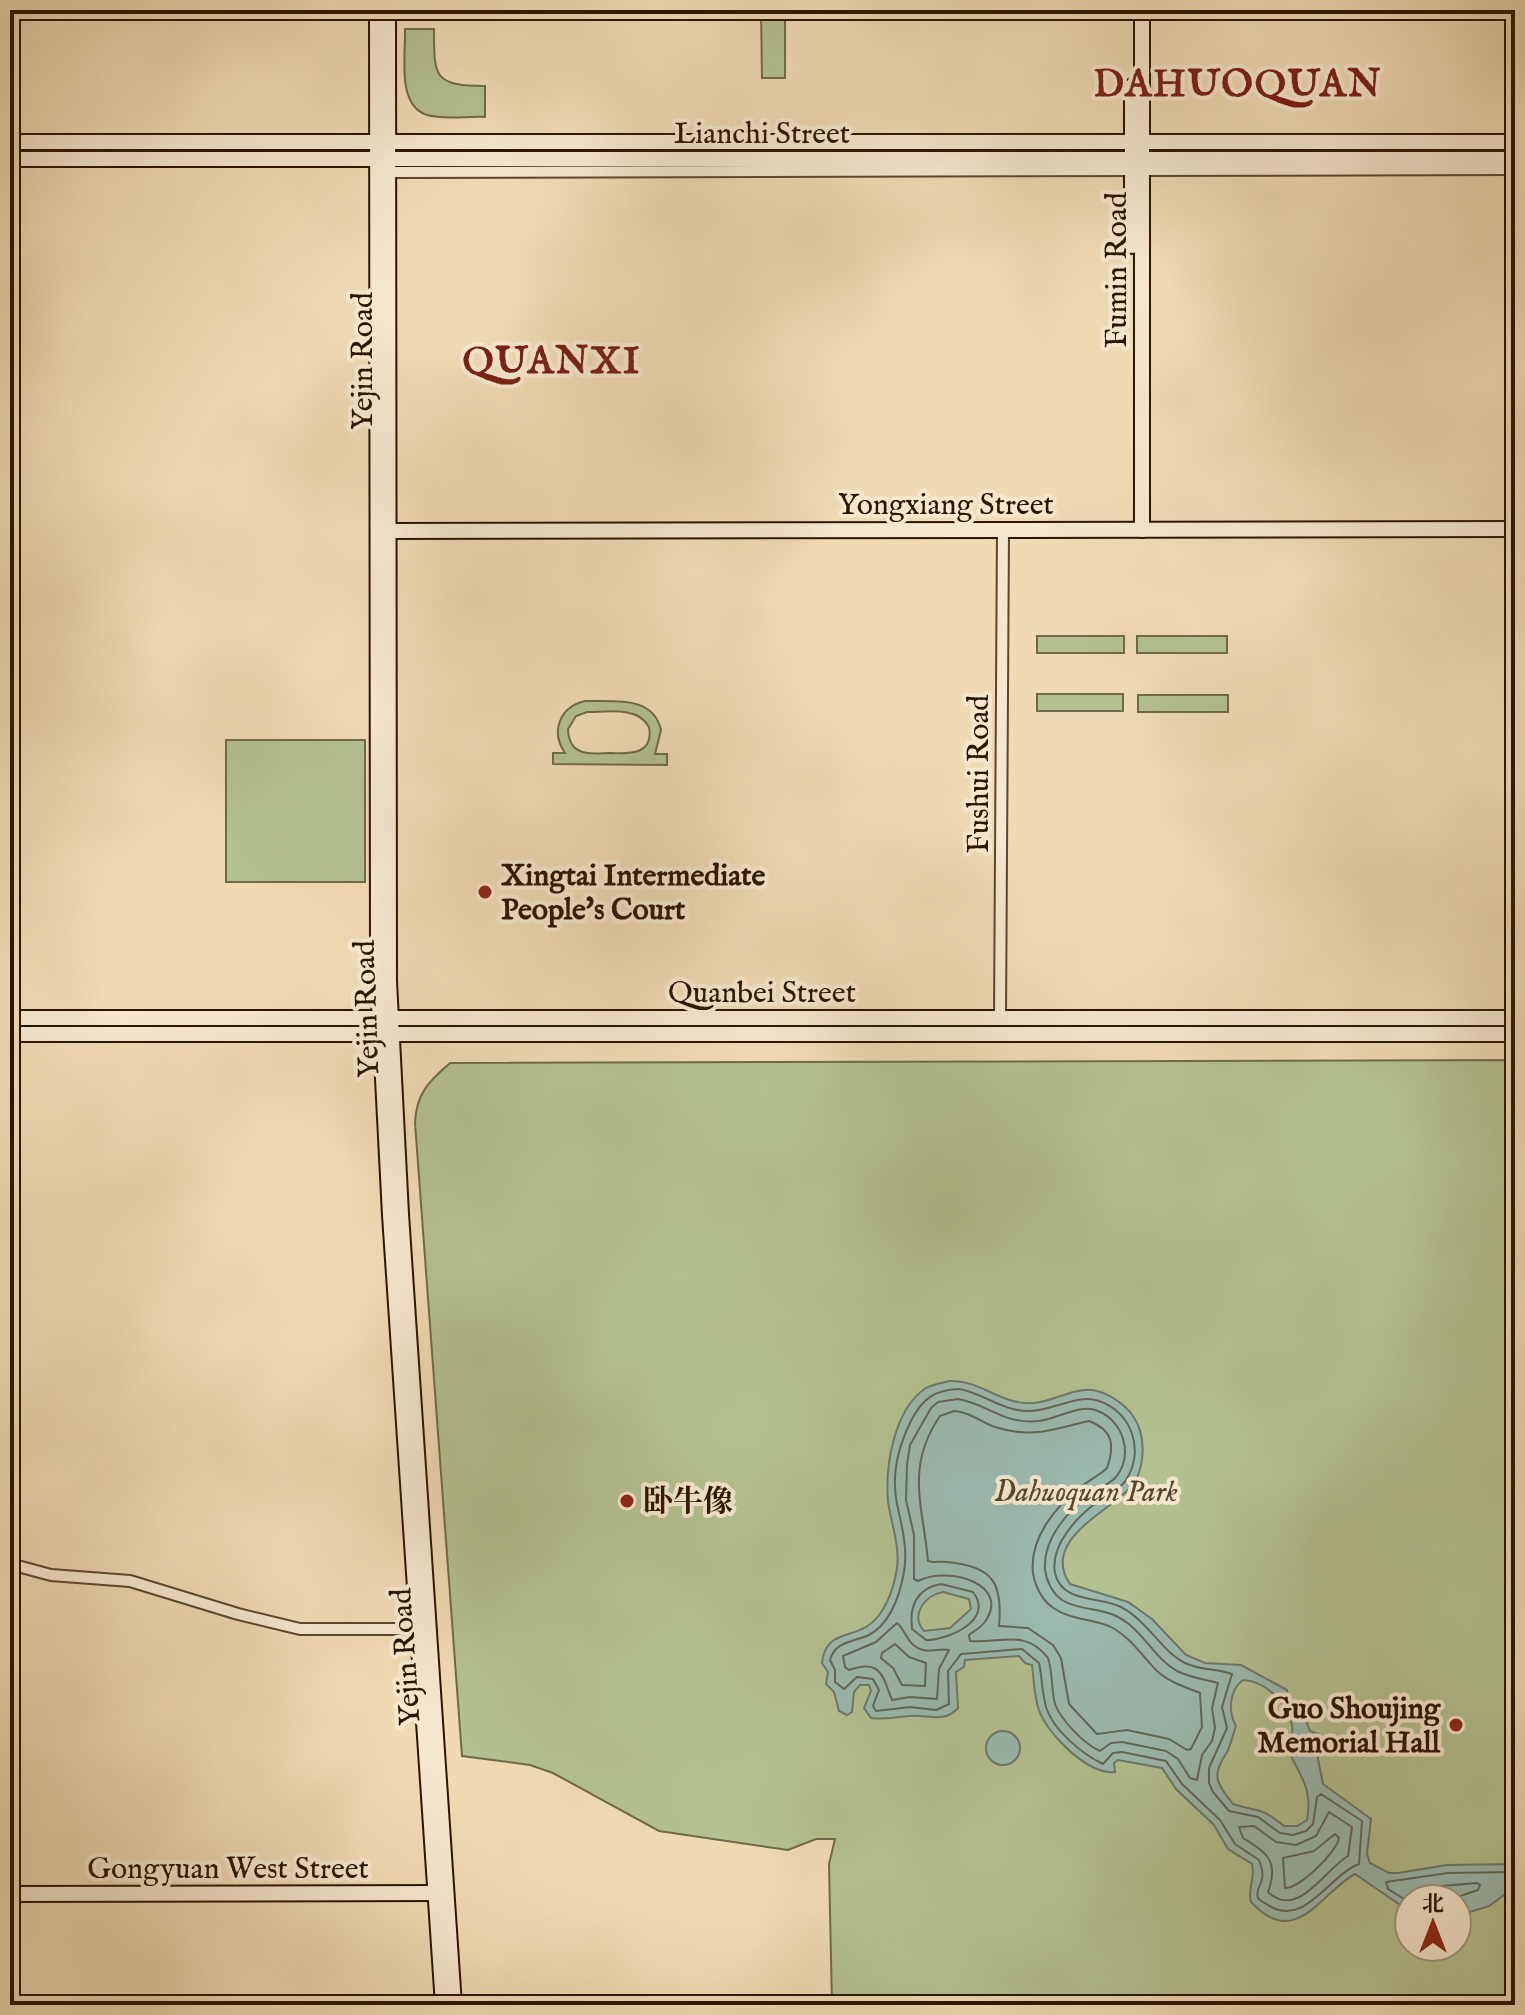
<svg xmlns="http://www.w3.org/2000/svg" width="1525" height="2015" font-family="'IM FELL English','Noto Serif SC',serif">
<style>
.green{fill:#b4c191;stroke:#706a48;stroke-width:2;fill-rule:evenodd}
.water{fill:#9abab0;stroke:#6e786a;stroke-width:2;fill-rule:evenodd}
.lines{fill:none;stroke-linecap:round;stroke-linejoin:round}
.shore{stroke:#626758;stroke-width:2}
.street-casing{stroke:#5c462d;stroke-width:14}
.secondary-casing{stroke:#2b1400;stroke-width:18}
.street{stroke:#f5e7ce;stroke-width:10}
.secondary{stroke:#f5e7ce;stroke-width:14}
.poi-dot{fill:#8f2418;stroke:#f5e7ce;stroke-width:3}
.labels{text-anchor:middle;stroke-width:8;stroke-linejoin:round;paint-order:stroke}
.street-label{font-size:30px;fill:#2b1400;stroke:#f5e7ce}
.poi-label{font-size:30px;font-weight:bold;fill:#2b1400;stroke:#f5e7ce;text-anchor:start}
.park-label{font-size:30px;font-style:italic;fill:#54482c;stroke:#f5e7ce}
.district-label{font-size:38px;font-weight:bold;letter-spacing:2px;fill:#7a1f14;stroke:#f5e7ce}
</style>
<rect width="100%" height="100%" fill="#f0dab4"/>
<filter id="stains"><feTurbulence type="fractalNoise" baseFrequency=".0025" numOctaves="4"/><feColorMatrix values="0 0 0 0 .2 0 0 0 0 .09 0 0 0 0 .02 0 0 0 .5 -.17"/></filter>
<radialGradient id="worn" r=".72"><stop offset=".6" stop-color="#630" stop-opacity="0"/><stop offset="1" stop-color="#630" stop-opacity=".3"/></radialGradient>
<g class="green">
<polygon points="761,10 785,10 785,78 762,78"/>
<path d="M405 29H434C434 76 433 86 485 86V117C467 116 444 120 427 115 396 105 406 54 405 29Z"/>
<rect x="1037" y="636" width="87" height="17"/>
<rect x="1137" y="636" width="90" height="17"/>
<rect x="1037" y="694" width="86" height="17"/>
<rect x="1138" y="695" width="90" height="17"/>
<path d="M585 701C614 702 653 695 661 730L655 754H667V765L553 764V753H565C550 731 560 707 585 701ZM587 712C607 712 638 706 649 727 654 754 631 754 611 753 599 753 583 756 574 747 569 741 568 736 568 729L576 716Z"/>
<rect x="226" y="740" width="139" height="142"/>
<path d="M1515 1060V2005H832L829 1864 835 1839H816L788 1850 659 1831 553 1773 530 1765 462 1756 415 1123C416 1094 429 1081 450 1063ZM1409 1899H1457V1947H1409Z"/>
</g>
<g class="water">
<path d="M950 1381C979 1380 998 1402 1026 1403 1048 1405 1070 1388 1092 1390 1107 1392 1125 1404 1133 1416 1147 1436 1146 1472 1128 1490 1105 1513 1041 1542 1070 1584L1128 1602 1152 1619 1186 1655 1205 1663 1241 1665 1287 1690 1289 1704 1304 1715 1310 1731 1319 1734 1318 1759 1323 1784 1371 1819 1367 1854 1370 1863 1389 1873H1398L1447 1865 1515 1864V1887L1489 1906 1457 1916V1899H1409V1911L1355 1874C1321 1892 1296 1951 1251 1902 1247 1888 1256 1878 1252 1864L1228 1849 1214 1825 1176 1789 1162 1768 1118 1760 1114 1763 1115 1772C1088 1775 1047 1734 1039 1710 1034 1697 1034 1680 1032 1665L1025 1663 1019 1656 965 1660 964 1667 956 1672 958 1708C944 1724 927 1714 909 1716 896 1717 885 1720 871 1718L864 1708 871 1691 869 1685H860L854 1692 852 1712 847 1715 839 1711 834 1692 826 1684 828 1672 822 1663C825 1633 847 1638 866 1627 885 1616 894 1588 897 1568 900 1545 891 1524 888 1501 885 1466 894 1409 926 1388 933 1384 942 1383 950 1381ZM943 1592 969 1599 971 1609 950 1628 924 1631C910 1615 925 1595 943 1592ZM1243 1680C1266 1681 1287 1703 1292 1725 1294 1734 1290 1742 1289 1751 1300 1777 1313 1788 1307 1820L1297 1826H1284C1259 1806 1261 1813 1233 1804 1216 1782 1211 1776 1227 1752 1231 1745 1233 1734 1236 1726 1228 1712 1229 1690 1243 1680Z"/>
<circle cx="1003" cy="1748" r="17"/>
</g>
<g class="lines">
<g class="shore">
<path d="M959 1389C983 1393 1002 1411 1028 1411 1051 1412 1077 1393 1099 1401 1132 1412 1145 1451 1126 1480 1119 1491 1106 1495 1097 1502 1077 1517 1050 1545 1055 1573 1062 1604 1100 1596 1121 1607 1148 1621 1163 1653 1185 1663 1202 1671 1216 1668 1232 1674L1222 1707 1227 1728 1209 1768V1783L1213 1792 1229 1811 1258 1817 1280 1833 1293 1835 1306 1831 1313 1824 1317 1797 1321 1794 1362 1821 1359 1864C1329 1875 1304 1929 1268 1905 1265 1903 1260 1901 1258 1898 1255 1890 1261 1886 1262 1879 1264 1873 1261 1866 1259 1860L1235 1844 1220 1820 1182 1784 1166 1761 1122 1752 1113 1753 1103 1764C1082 1754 1053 1730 1046 1707 1042 1693 1042 1677 1039 1663L1022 1649 961 1654 948 1671 949 1704 936 1710 910 1707 876 1711 873 1706 879 1690 873 1679 857 1677 844 1689 835 1682V1670L830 1660C835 1641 854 1642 869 1635 891 1623 900 1594 904 1572 908 1549 902 1527 897 1504 891 1475 898 1447 911 1421 922 1399 934 1390 959 1389Z"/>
<path d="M958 1399C988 1404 1004 1425 1039 1421 1057 1419 1081 1403 1098 1411 1123 1421 1134 1454 1116 1477 1110 1484 1099 1488 1091 1494 1068 1511 1043 1538 1045 1569 1046 1580 1052 1593 1062 1600 1078 1610 1097 1608 1114 1615 1142 1627 1152 1657 1177 1671 1191 1678 1204 1679 1218 1683L1212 1708 1215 1728 1212 1741 1202 1755 1197 1780 1190 1778 1178 1759 1166 1751 1122 1742 1111 1743 1100 1751C1084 1744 1061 1720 1055 1704 1051 1689 1053 1673 1048 1658 1025 1628 1000 1644 970 1641L969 1635C974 1631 980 1628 984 1623 1013 1585 949 1565 918 1581L914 1579V1535L906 1500 907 1465 910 1445 931 1408 938 1402Z"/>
<path d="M954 1411C970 1412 981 1422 995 1427 1032 1439 1053 1429 1089 1421 1113 1430 1115 1445 1107 1468 1100 1475 1091 1479 1082 1486 1056 1506 1029 1538 1033 1573 1035 1587 1043 1602 1055 1609 1073 1621 1095 1618 1113 1628 1132 1639 1142 1656 1157 1671 1169 1682 1185 1687 1200 1693L1202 1727 1191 1749 1187 1750 1169 1739 1127 1730 1097 1734 1069 1704 1061 1658 1053 1645 1028 1628 999 1626C1003 1583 993 1566 947 1562 940 1561 934 1563 928 1561 923 1506 905 1467 940 1416Z"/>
<path d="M941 1584 973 1592C995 1620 948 1640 926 1640L912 1629C909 1606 917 1588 941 1584Z"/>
<path d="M897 1623C906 1630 907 1646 923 1650 932 1652 941 1648 949 1650L939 1669 937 1699 910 1697 892 1700C883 1678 882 1658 849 1670L845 1667 843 1656 876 1642Z"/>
<polygon points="895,1644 909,1657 926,1663 925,1686 902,1685 893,1668 881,1658 882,1653"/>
<path d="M1329 1812 1352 1827 1348 1856C1324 1870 1298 1920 1268 1892 1279 1862 1268 1853 1243 1838L1239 1827 1254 1826 1276 1842 1296 1845 1316 1836Z"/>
<path d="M1335 1834 1339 1838C1337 1852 1299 1889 1285 1888L1283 1858 1314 1851Z"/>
<polyline points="1422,1899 1416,1893 1418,1888 1477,1883 1480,1885 1478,1890 1451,1899"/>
<polyline points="1409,1902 1388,1889 1386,1882 1448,1873 1515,1872"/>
</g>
<g class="street-casing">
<g id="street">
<polyline points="388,172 1515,169"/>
<polyline points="1000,1018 1003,530"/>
<polyline points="10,1564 51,1575 130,1581 238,1614 300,1629 418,1629"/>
</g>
</g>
<g class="secondary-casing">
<g id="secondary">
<polyline points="377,10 378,981 390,1215 443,2005"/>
<polyline points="388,10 389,981 401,1214 454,2005"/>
<polyline points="10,142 1515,142"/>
<polyline points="10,159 1515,159"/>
<polyline points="1132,246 1132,86"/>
<polyline points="1142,530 1142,10"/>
<polyline points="381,531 1515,529"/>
<polyline points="10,1018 1515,1018"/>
<polyline points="10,1034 1515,1034"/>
<polyline points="10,1894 442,1893"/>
</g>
</g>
<use href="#street" class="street"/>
<use href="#secondary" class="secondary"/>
</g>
<g class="poi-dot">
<circle cx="485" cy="892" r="8"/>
<circle cx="627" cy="1501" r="8"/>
<circle cx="1456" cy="1725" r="8"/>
</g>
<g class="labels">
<g class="street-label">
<text x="762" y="143">Lianchi Street</text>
<text transform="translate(1116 270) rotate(-90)" y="10">Fumin Road</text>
<text transform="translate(362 361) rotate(-90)" y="10">Yejin Road</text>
<text x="946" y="514">Yongxiang Street</text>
<text transform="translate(978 774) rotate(-90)" y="10">Fushui Road</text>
<text x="762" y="1002">Quanbei Street</text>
<text transform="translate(366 1009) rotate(-92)" y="10">Yejin Road</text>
<text transform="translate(405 1657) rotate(-94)" y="10">Yejin Road</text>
<text x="228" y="1878">Gongyuan West Street</text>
</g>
<g class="poi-label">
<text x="501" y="885">Xingtai Intermediate<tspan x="501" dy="34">People's Court</tspan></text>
<text x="643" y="1511">卧牛像</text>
<text x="1440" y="1718" text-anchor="end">Guo Shoujing<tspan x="1440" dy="34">Memorial Hall</tspan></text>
</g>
<g class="park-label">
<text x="1086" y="1501">Dahuoquan Park</text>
</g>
<g class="district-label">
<text x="1238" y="96">DAHUOQUAN</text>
<text x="552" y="373">QUANXI</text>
</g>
</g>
<rect width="1525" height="2015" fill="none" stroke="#f0dab4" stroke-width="40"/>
<rect x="12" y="12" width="1501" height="1991" fill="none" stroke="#2b1400" stroke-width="4"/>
<rect x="20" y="20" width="1485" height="1975" fill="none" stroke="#2b1400" stroke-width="2"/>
<g transform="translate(1433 1923)"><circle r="38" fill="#f5e7ce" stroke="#a4937c" stroke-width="2"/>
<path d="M0-6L14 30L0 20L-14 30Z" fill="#8f2418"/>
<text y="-12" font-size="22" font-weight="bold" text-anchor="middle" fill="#2b1400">北</text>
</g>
<rect width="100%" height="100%" filter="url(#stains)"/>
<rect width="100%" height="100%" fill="url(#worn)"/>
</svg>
